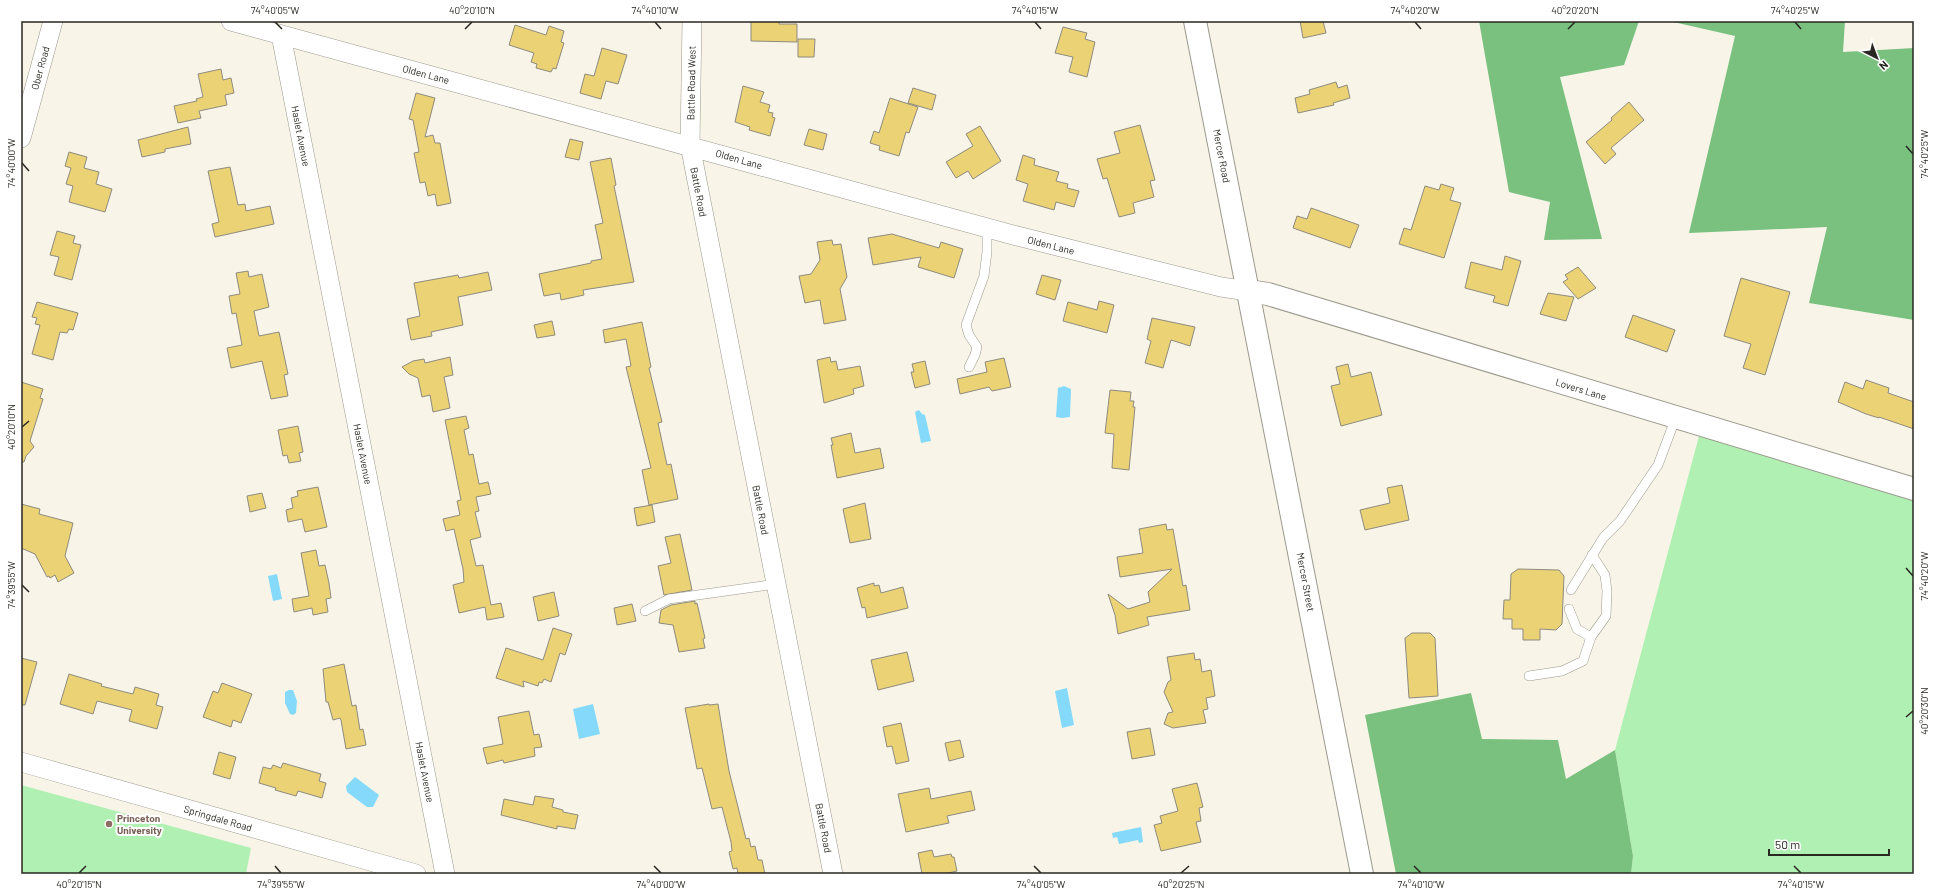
<svg xmlns="http://www.w3.org/2000/svg" width="1935" height="895" font-family="Barlow,sans-serif">
<style>
.green{fill:#b0f1b3}
.forest{fill:#7ac180}
.water{fill:#85dafb}
.building{fill:#ebd275;stroke:#8e8b7f}
.lines{fill:none;stroke-linecap:round;stroke-linejoin:round}
.service-casing{stroke:#9c998e;stroke-width:10}
.minor-casing{stroke:#9c998e;stroke-width:20}
.tertiary-casing{stroke:#9c998e;stroke-width:24}
.secondary-casing{stroke:#9c998e;stroke-width:24}
.service{stroke:#fff;stroke-width:9}
.minor{stroke:#fff;stroke-width:19}
.tertiary{stroke:#fff;stroke-width:22}
.secondary{stroke:#fff;stroke-width:22}
.ticks{fill:none;stroke:#282722;stroke-width:1.5}
.education-dot{fill:#8d6e63;stroke:#fff;stroke-width:1.5}
.labels{text-anchor:middle;stroke-width:4;stroke-linejoin:round;paint-order:stroke}
.street-label{font-size:10px;fill:#282722;stroke:#fff}
.education-label{font-size:10px;font-weight:bold;fill:#785e54;stroke:#fff;text-anchor:start}
.neatline{fill:none;stroke:#282722;stroke-width:1.5}
.ticks-label{font-size:10px;text-anchor:middle;fill:#282722}
</style>
<rect width="100%" height="100%" fill="#f8f5e8"/>
<g class="green">
<polygon points="1703,421 1914,486 1914,874 1631,874 1633,856 1615,750"/>
<polygon points="21,785 251,848 246,874 21,874"/>
</g>
<g class="forest">
<polygon points="1479,21 1639,21 1624,65 1560,77 1602,239 1544,240 1550,202 1509,192"/>
<polygon points="1669,21 1845,21 1843,52 1914,48 1914,320 1809,303 1827,227 1689,233 1735,36"/>
<polygon points="1471,693 1482,739 1558,740 1566,779 1615,750 1633,856 1631,874 1396,874 1365,715"/>
</g>
<g class="water">
<polygon points="1064,386 1071,389 1070,417 1062,418 1056,417 1058,388"/>
<polygon points="919,410 922,414 925,415 931,441 921,443 915,412"/>
<polygon points="277,574 282,599 273,601 268,576"/>
<polygon points="1067,688 1074,725 1062,728 1055,691"/>
<polygon points="289,690 293,690 297,701 296,713 293,715 290,714 285,703 285,692"/>
<polygon points="593,704 600,734 579,739 573,709"/>
<polygon points="355,777 379,795 373,807 367,807 347,792 346,786"/>
<polygon points="1141,827 1143,842 1139,843 1138,840 1119,844 1117,837 1113,838 1112,833"/>
</g>
<g class="building">
<polygon points="751,21 779,21 779,24 797,24 797,42 751,41"/>
<polygon points="1300,21 1323,21 1326,33 1303,38"/>
<polygon points="515,25 546,35 549,26 564,31 561,42 564,43 556,69 553,68 551,72 536,68 537,64 531,62 534,53 509,45"/>
<polygon points="1063,27 1087,33 1085,39 1095,42 1087,77 1069,72 1073,57 1055,53"/>
<polygon points="798,39 815,39 814,57 798,57"/>
<polygon points="602,48 627,55 618,84 606,81 601,99 580,93 585,74 594,76"/>
<polygon points="221,69 223,80 231,78 234,93 225,95 227,105 199,111 201,118 178,123 174,106 197,101 196,99 203,97 198,74"/>
<polygon points="1336,82 1338,88 1347,85 1350,98 1333,103 1334,105 1298,113 1295,98 1310,94 1309,90"/>
<polygon points="743,86 764,92 760,102 770,105 768,112 773,113 772,117 775,118 770,136 749,130 750,127 735,122"/>
<polygon points="913,88 936,95 932,110 908,103"/>
<polygon points="416,93 435,98 425,137 433,135 435,143 440,143 451,203 437,206 435,194 428,196 425,182 420,183 414,153 419,152 413,120 409,119"/>
<polygon points="890,98 918,107 909,133 906,132 899,156 879,150 880,146 870,143 874,131 879,133"/>
<polygon points="1629,102 1644,120 1611,148 1616,154 1605,164 1586,142 1612,120 1611,118"/>
<polygon points="1140,125 1155,180 1150,181 1154,197 1133,203 1135,213 1119,217 1107,178 1103,179 1097,159 1120,153 1114,132"/>
<polygon points="980,126 1001,161 973,179 968,171 956,178 946,162 973,146 966,134"/>
<polygon points="188,127 191,144 165,149 165,152 142,157 138,140"/>
<polygon points="809,129 827,134 823,150 804,145"/>
<polygon points="570,139 583,142 579,160 565,157"/>
<polygon points="69,152 87,157 84,168 99,172 96,184 112,189 105,212 69,202 73,186 66,184 71,168 65,166"/>
<polygon points="1023,155 1035,159 1034,165 1059,172 1056,181 1068,184 1067,188 1079,191 1074,207 1056,202 1054,210 1023,201 1028,184 1016,180"/>
<polygon points="611,158 616,185 614,186 634,282 583,290 584,295 561,300 560,293 544,296 539,274 591,263 591,261 602,259 595,225 603,223 590,162"/>
<polygon points="230,167 238,205 245,204 246,211 270,206 274,224 215,237 212,224 219,222 208,171"/>
<polygon points="1441,184 1454,188 1450,200 1461,203 1444,258 1399,244 1404,228 1411,230 1425,186 1439,190"/>
<polygon points="1311,208 1359,225 1350,248 1293,228 1297,216 1307,219"/>
<polygon points="57,231 75,236 73,243 81,245 72,280 54,275 59,257 50,255"/>
<polygon points="892,234 939,248 941,242 963,249 954,278 918,267 921,257 873,265 868,238"/>
<polygon points="832,240 833,245 841,244 847,277 840,289 846,320 824,324 820,300 805,303 799,276 811,274 820,260 817,242"/>
<polygon points="1505,256 1521,261 1508,306 1493,302 1495,296 1465,288 1471,262 1502,270"/>
<polygon points="1578,267 1596,288 1578,299 1563,282 1568,279 1565,275"/>
<polygon points="248,271 249,277 262,274 269,307 254,311 259,336 279,332 288,374 284,375 288,396 271,399 262,361 231,368 227,348 242,345 236,313 232,314 229,296 240,294 236,273"/>
<polygon points="488,272 492,290 458,297 463,325 431,332 432,336 411,340 407,319 420,316 414,283 458,275 459,278"/>
<polygon points="1042,275 1061,280 1055,300 1036,294"/>
<polygon points="1741,278 1790,292 1765,375 1743,368 1751,344 1724,336"/>
<polygon points="1548,293 1574,297 1566,321 1540,314"/>
<polygon points="1099,301 1114,305 1107,333 1063,321 1068,302 1097,310"/>
<polygon points="37,302 78,313 73,330 69,329 67,333 60,332 53,360 32,354 40,325 35,324 37,318 32,317"/>
<polygon points="1633,315 1675,330 1667,352 1625,337"/>
<polygon points="1152,318 1195,327 1190,346 1171,340 1163,368 1145,363 1151,341 1147,339"/>
<polygon points="552,321 555,335 537,338 534,325"/>
<polygon points="642,322 651,367 649,368 662,422 658,423 667,465 671,464 678,499 649,505 642,470 651,468 626,367 631,366 626,339 605,343 603,330"/>
<polygon points="450,357 453,375 444,377 450,408 433,412 430,395 422,397 418,378 409,374 402,367 413,361 424,359 425,363"/>
<polygon points="830,357 831,362 836,361 838,370 860,366 864,386 853,389 854,394 824,403 817,360"/>
<polygon points="1004,358 1011,387 992,391 989,387 960,394 957,379 987,372 985,362"/>
<polygon points="925,361 930,384 915,388 911,372 914,372 912,364"/>
<polygon points="1348,364 1351,377 1371,372 1382,415 1341,426 1331,386 1340,384 1336,367"/>
<polygon points="1866,380 1889,388 1888,393 1914,402 1914,429 1879,417 1879,418 1866,414 1838,402 1845,382 1863,389"/>
<polygon points="21,382 43,389 40,398 43,399 30,441 34,447 26,456 24,462 21,462"/>
<polygon points="1110,390 1131,392 1130,401 1134,401 1133,407 1135,407 1129,470 1112,468 1114,434 1105,433"/>
<polygon points="466,416 469,428 464,430 469,455 473,454 479,484 488,482 491,494 476,497 479,511 475,512 481,537 470,540 476,566 483,565 491,605 501,603 504,617 487,620 485,607 459,613 453,585 464,582 463,569 454,529 446,531 443,519 460,515 457,501 461,500 445,420"/>
<polygon points="298,426 303,452 299,453 301,461 289,463 287,455 283,456 278,430"/>
<polygon points="851,433 855,453 880,448 884,468 837,478 831,445 833,445 831,438"/>
<polygon points="1402,485 1409,520 1365,530 1360,510 1390,503 1387,488"/>
<polygon points="318,487 327,527 305,532 302,519 288,522 286,510 293,508 291,498 298,496 297,491"/>
<polygon points="262,493 266,508 250,512 247,496"/>
<polygon points="865,503 871,539 850,543 843,509"/>
<polygon points="21,504 40,509 39,514 73,523 65,556 74,573 58,582 55,575 50,578 49,576 47,577 35,554 21,548"/>
<polygon points="652,505 655,522 637,526 634,508"/>
<polygon points="1166,524 1167,530 1173,529 1183,586 1186,585 1190,610 1147,617 1149,625 1118,634 1115,615 1108,594 1128,609 1150,602 1148,592 1172,569 1120,577 1117,557 1143,553 1139,529"/>
<polygon points="680,534 692,590 664,595 658,566 671,563 665,537"/>
<polygon points="316,550 319,566 325,565 329,583 331,598 326,599 328,612 313,615 312,608 294,612 292,599 309,596 301,553"/>
<polygon points="1518,569 1559,570 1564,576 1562,624 1556,630 1540,629 1540,640 1523,640 1523,629 1512,629 1512,619 1503,619 1504,600 1510,600 1511,574"/>
<polygon points="874,583 874,586 879,585 881,593 903,587 908,608 867,618 865,607 862,608 857,588"/>
<polygon points="554,592 559,616 538,621 533,597"/>
<polygon points="695,601 695,604 697,603 705,638 703,639 705,648 679,652 673,625 659,623 661,610 671,605"/>
<polygon points="632,604 636,621 617,625 614,608"/>
<polygon points="553,628 572,634 565,655 560,653 551,682 544,679 542,683 539,682 538,686 523,681 524,687 496,678 506,648 543,660"/>
<polygon points="1412,633 1430,633 1435,638 1438,696 1409,698 1405,638"/>
<polygon points="907,652 914,681 878,690 871,660"/>
<polygon points="1194,653 1195,660 1200,659 1202,672 1211,670 1215,696 1206,698 1208,709 1203,710 1206,723 1173,728 1164,724 1168,713 1173,712 1164,692 1168,682 1171,680 1167,657"/>
<polygon points="21,658 37,662 25,705 21,705"/>
<polygon points="344,664 352,706 356,705 360,730 363,729 366,745 346,749 341,720 340,718 333,720 328,702 326,702 323,669"/>
<polygon points="69,674 102,684 101,686 133,694 135,687 159,694 156,705 163,707 157,729 129,721 132,710 97,701 93,714 60,704"/>
<polygon points="222,683 252,694 241,723 233,720 231,727 203,717 213,691 218,693"/>
<polygon points="709,704 709,705 718,704 729,771 746,839 749,838 751,847 755,846 758,860 762,860 765,874 738,874 737,868 733,869 729,852 732,851 731,842 722,807 712,809 702,768 697,769 685,708"/>
<polygon points="529,711 534,735 539,734 542,747 534,748 535,756 504,763 503,760 487,764 483,748 503,744 498,717"/>
<polygon points="901,723 909,761 896,764 892,746 887,747 883,727"/>
<polygon points="1150,728 1155,755 1132,759 1127,732"/>
<polygon points="960,740 964,757 949,761 945,743"/>
<polygon points="219,752 236,757 230,779 213,774"/>
<polygon points="283,763 321,774 319,781 326,783 322,798 298,791 296,796 275,790 276,788 259,783 263,767 271,769 273,765 281,768"/>
<polygon points="1197,783 1203,807 1199,808 1201,821 1196,822 1201,842 1161,851 1154,825 1162,823 1160,816 1178,811 1172,789"/>
<polygon points="929,788 931,799 971,791 975,810 947,816 949,823 906,832 898,794"/>
<polygon points="535,796 554,799 552,807 563,810 563,812 578,815 575,829 557,826 557,829 501,815 504,799 533,805"/>
<polygon points="932,850 934,857 951,854 952,857 954,857 957,871 944,874 922,874 918,853"/>
</g>
<g class="lines">
<g class="service-casing">
<g id="service">
<polyline points="969,367 975,355 977,347 969,335 966,325 984,276 987,252 987,228"/>
<polyline points="1571,590 1603,538 1620,521 1658,465 1676,417"/>
<polyline points="1569,609 1577,629 1591,637 1606,616 1607,591 1605,575 1592,555"/>
<polyline points="645,611 669,599 776,584"/>
<polyline points="1529,676 1562,671 1583,661 1591,637"/>
</g>
</g>
<g class="minor-casing">
<g id="minor">
<polyline points="231,21 1017,236 1221,287 1248,291"/>
<polyline points="692,21 690,145 833,874"/>
<polyline points="281,35 445,874"/>
<polyline points="21,138 53,21"/>
<polyline points="21,762 416,874"/>
</g>
</g>
<g class="tertiary-casing">
<polyline id="tertiary" points="1248,291 1268,294 1914,489"/>
</g>
<g class="secondary-casing">
<polyline id="secondary" points="1195,21 1362,874"/>
</g>
<use href="#service" class="service"/>
<use href="#minor" class="minor"/>
<use href="#tertiary" class="tertiary"/>
<use href="#secondary" class="secondary"/>
</g>
<path class="ticks" d="M275 22 282 29M655 22 661 29M1035 22 1041 29M1415 22 1421 29M1795 22 1801 29M465 29 472 22M1568 29 1575 22M1906 146 1913 154M22 163 29 171M22 427 29 421M1906 568 1913 576M22 585 29 592M1906 717 1913 711M275 866 281 873M654 866 661 873M1034 866 1041 873M1414 866 1421 873M1794 866 1801 873M79 873 86 866M1181 873 1189 866"/>
<circle class="education-dot" cx="109" cy="824" r="4"/>
<g class="labels">
<g class="street-label">
<text transform="translate(40 68) rotate(-75)" y="4">Ober Road</text>
<text transform="translate(426 74) rotate(15)" y="4">Olden Lane</text>
<text transform="translate(691 83) rotate(-89)" y="4">Battle Road West</text>
<text transform="translate(301 136) rotate(79)" y="4">Haslet Avenue</text>
<text transform="translate(1222 156) rotate(79)" y="4">Mercer Road</text>
<text transform="translate(739 159) rotate(16)" y="4">Olden Lane</text>
<text transform="translate(699 192) rotate(79)" y="4">Battle Road</text>
<text transform="translate(1051 245) rotate(14)" y="4">Olden Lane</text>
<text transform="translate(1581 389) rotate(17)" y="4">Lovers Lane</text>
<text transform="translate(363 454) rotate(79)" y="4">Haslet Avenue</text>
<text transform="translate(761 510) rotate(79)" y="4">Battle Road</text>
<text transform="translate(1306 582) rotate(79)" y="4">Mercer Street</text>
<text transform="translate(425 772) rotate(79)" y="4">Haslet Avenue</text>
<text transform="translate(218 818) rotate(16)" y="4">Springdale Road</text>
<text transform="translate(824 828) rotate(79)" y="4">Battle Road</text>
</g>
<g class="education-label">
<text x="117" y="822">Princeton<tspan x="117" dy="12">University</tspan></text>
</g>
</g>
<rect width="1935" height="895" fill="none" stroke="#ffffff" stroke-width="44"/>
<g transform="translate(1877 58) rotate(138)" stroke="#ffffff" stroke-width="3" paint-order="stroke">
<path d="M0-3L7 15L0 10L-7 15Z" fill="#282722"/>
<text y="-6" font-size="11" font-weight="bold" text-anchor="middle" fill="#282722">N</text>
</g>
<path d="M1769 849v6h120v-6" fill="none" stroke="#282722" stroke-width="2"/>
<text x="1775" y="849" font-size="12" fill="#282722" stroke="#ffffff" stroke-width="3" paint-order="stroke">50 m</text>
<rect x="22" y="22" width="1891" height="851" class="neatline"/>
<g class="ticks-label">
<text x="275" y="14">74°40'05"W</text>
<text x="472" y="14">40°20'10"N</text>
<text x="655" y="14">74°40'10"W</text>
<text x="1035" y="14">74°40'15"W</text>
<text x="1415" y="14">74°40'20"W</text>
<text x="1575" y="14">40°20'20"N</text>
<text x="1795" y="14">74°40'25"W</text>
<text transform="translate(1924 154) rotate(-90)" y="4">74°40'25"W</text>
<text transform="translate(11 163) rotate(-90)" y="4">74°40'00"W</text>
<text transform="translate(11 427) rotate(-90)" y="4">40°20'10"N</text>
<text transform="translate(1924 576) rotate(-90)" y="4">74°40'20"W</text>
<text transform="translate(11 585) rotate(-90)" y="4">74°39'55"W</text>
<text transform="translate(1924 711) rotate(-90)" y="4">40°20'30"N</text>
<text x="79" y="888">40°20'15"N</text>
<text x="281" y="888">74°39'55"W</text>
<text x="661" y="888">74°40'00"W</text>
<text x="1041" y="888">74°40'05"W</text>
<text x="1181" y="888">40°20'25"N</text>
<text x="1421" y="888">74°40'10"W</text>
<text x="1801" y="888">74°40'15"W</text>
</g>
</svg>
